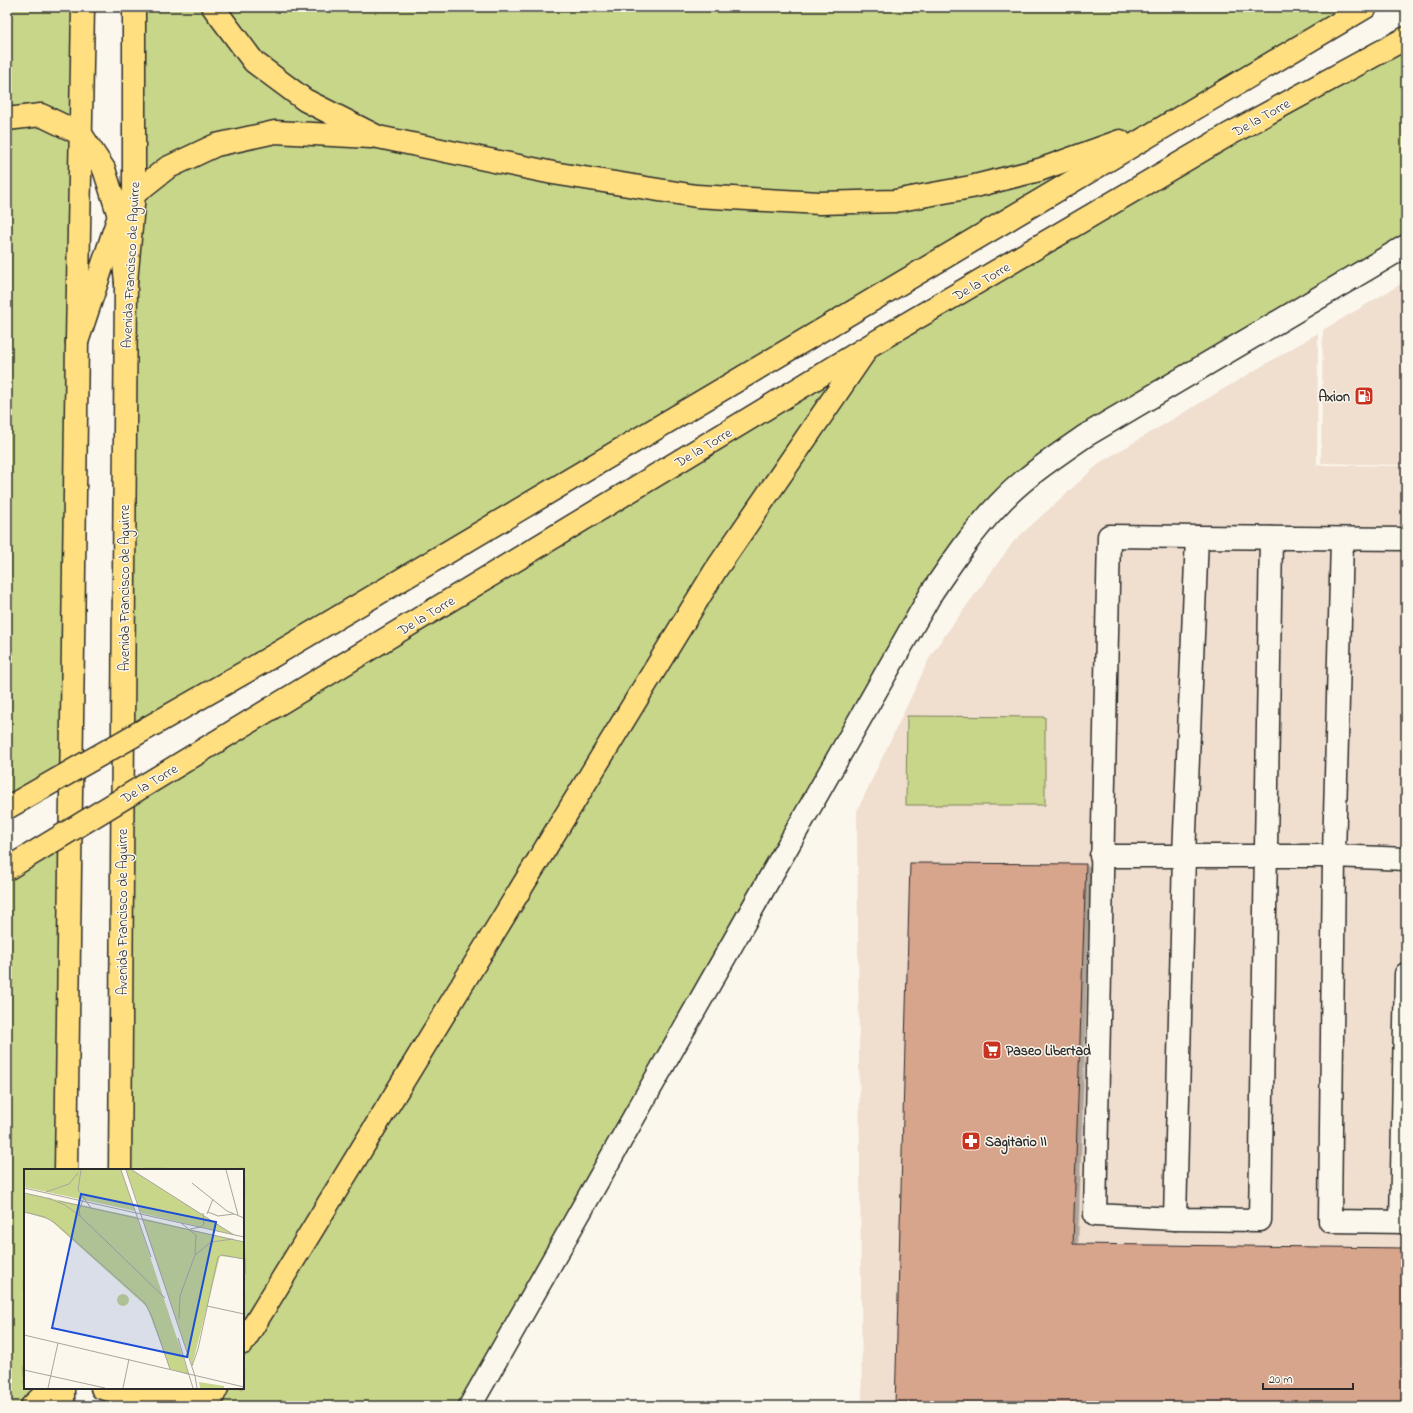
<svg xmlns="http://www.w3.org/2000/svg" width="1413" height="1413" font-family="'Indie Flower',sans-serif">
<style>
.built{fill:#f0decf}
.green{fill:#c8d68a;stroke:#7a805a;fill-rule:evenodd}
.building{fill:#d7a48c;stroke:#2b2b2b;filter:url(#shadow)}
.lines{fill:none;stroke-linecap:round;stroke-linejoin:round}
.minor-casing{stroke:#2b2b2b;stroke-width:25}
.major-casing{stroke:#2b2b2b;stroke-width:25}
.highway-casing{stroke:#2b2b2b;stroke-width:25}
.minor{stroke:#fbf7ec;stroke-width:22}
.major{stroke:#ffdf80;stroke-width:22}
.highway{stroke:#ffdf80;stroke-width:22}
.highway-bridge-casing{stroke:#2b2b2b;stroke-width:25;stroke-linecap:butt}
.highway-bridge{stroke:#ffdf80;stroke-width:22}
.labels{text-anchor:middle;stroke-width:3;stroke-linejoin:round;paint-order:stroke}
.street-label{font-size:14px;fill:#2b2b2b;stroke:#fbf7ec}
.poi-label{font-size:14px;font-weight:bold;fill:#2b2b2b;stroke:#fbf7ec;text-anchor:start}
.inset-road{fill:none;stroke:#a8a59f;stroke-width:1}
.view{fill:#1d4ed8;fill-opacity:0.15;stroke:#1d4ed8;stroke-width:2}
.inset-edge{fill:none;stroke:#2b2b2b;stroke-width:2}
</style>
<defs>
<filter id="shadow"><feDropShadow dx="4.5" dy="2.5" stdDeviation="0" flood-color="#0004"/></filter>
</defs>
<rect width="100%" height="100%" fill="#fbf7ec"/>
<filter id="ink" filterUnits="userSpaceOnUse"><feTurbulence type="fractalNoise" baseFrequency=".025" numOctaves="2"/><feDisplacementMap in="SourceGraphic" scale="8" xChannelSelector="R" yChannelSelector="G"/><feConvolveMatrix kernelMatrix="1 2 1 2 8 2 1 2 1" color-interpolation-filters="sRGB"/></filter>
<g filter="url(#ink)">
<g class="built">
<polygon points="1406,281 1406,465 1321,463 1323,330"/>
<polygon points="1318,333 1317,465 1406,466 1406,1406 862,1406 857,811 932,653 1014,541 1101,462"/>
</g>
<g class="green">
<polygon points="7,7 83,7 66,774 7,808"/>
<polygon points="134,7 1366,7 117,745"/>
<path d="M1406 38V246L1085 436C1055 457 1024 477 999 504 973 531 953 561 932 592L470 1406H120V1388H243V1170H119V801L869 346 1228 135ZM861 358V359L252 1329 715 571Z"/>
<polygon points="907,716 1045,717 1045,805 906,805"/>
<polygon points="59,837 62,1170 25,1170 25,1388 63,1388 63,1406 7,1406 7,868"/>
</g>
<polygon class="building" points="910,863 1086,864 1073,1244 1406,1248 1406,1406 895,1406"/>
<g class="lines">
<g class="minor-casing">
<g id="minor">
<polyline points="1342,539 1334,856 1330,1221 1406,1222"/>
<polyline points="1406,539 1197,537 1184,856 1334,856 1406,859"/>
<polyline points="1101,856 1184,856 1175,1219 1260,1220 1271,538"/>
<polyline points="1175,1219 1095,1215 1109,536 1197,537"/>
<polyline points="1401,1222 1406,974"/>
<path d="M470 1406 932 592C953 561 973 531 999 504 1024 477 1055 457 1085 436L1406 246"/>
</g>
</g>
<g class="major-casing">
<g id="major">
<polyline points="66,1170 77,342 83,7"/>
<polyline points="120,1170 126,282 134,194 134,7"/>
<polyline points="63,1406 63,1388"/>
</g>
</g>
<g class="highway-casing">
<g id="highway">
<polyline points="213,7 254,62 305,100 378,137 553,173 696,196 820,203 895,201 971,187 1039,170 1120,141"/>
<polyline points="7,119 41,115 81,134 104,169 119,216 126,282"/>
<polyline points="77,342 119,216 134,194 167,168 216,145 275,132 371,137"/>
<polyline points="261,663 1366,7"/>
<polyline points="272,708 869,346 1228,135 1406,38"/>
<polyline points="243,1343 715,571 865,352"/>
<path d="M102 1388C133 1397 170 1406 200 1388"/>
<polyline points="32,1406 51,1388"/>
<polyline points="208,1406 217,1388"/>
</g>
</g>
<use href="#minor" class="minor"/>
<use href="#major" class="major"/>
<use href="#highway" class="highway"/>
<g class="highway-bridge-casing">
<g id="highway-bridge">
<polyline points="7,808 261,663"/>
<polyline points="7,869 272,708"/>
</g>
</g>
<use href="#highway-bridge" class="highway-bridge"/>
</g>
</g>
<defs>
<g id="fuel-square" transform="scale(1)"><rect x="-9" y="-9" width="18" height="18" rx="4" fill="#c8321e" stroke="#fbf7ec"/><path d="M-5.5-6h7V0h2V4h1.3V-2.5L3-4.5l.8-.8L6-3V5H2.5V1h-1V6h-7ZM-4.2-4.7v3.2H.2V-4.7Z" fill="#fff"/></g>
<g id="supermarket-square" transform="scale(1)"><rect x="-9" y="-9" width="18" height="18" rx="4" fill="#c8321e" stroke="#fbf7ec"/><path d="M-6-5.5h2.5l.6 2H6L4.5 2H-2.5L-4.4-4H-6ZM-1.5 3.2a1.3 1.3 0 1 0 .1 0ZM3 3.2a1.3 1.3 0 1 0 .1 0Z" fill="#fff"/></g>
<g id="pharmacy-square" transform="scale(1)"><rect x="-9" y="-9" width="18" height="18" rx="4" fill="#c8321e" stroke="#fbf7ec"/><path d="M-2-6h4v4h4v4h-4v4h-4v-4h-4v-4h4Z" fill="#fff"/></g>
</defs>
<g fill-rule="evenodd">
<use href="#fuel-square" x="1364" y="396"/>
<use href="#supermarket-square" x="992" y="1050"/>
<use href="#pharmacy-square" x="971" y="1141"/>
</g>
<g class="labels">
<g class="street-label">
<text transform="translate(1261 117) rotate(-29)" y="5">De la Torre</text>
<text transform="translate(130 265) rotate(-87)" y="5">Avenida Francisco de Aguirre</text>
<text transform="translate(981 281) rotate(-30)" y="5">De la Torre</text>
<text transform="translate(703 447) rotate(-31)" y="5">De la Torre</text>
<text transform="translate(124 588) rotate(-90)" y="5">Avenida Francisco de Aguirre</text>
<text transform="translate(426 615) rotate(-31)" y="5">De la Torre</text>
<text transform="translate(149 783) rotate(-31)" y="5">De la Torre</text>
<text transform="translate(122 912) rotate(-90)" y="5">Avenida Francisco de Aguirre</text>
</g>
<g class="poi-label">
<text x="1350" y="401" text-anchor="end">Axion</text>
<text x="1006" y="1055">Paseo Libertad</text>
<text x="985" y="1146">Sagitario II</text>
</g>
</g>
<g transform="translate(24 1169)">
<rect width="220" height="220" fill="#fbf7ec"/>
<path d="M0 1H97L111 42 0 18ZM102 1H108L210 66 117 44ZM1 24 113 48 165 206 146 200 123 138 26 51 0 43ZM118 49 220 73V90L196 87 168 197ZM93 131a6 6 0 1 1 12 0a6 6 0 1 1-12 0ZM175 213 200 217V219H176Z" fill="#c8d68a"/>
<path class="inset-road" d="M57 1 54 21 67 39M97 1 127 88M102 1 171 207M108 1 210 66M202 1 214 46M168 14 203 42 220 49M0 19 220 68M22 23 45 15 54 4M0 24 27 30M24 29 41 36 56 47 141 129M35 32 220 73M0 43 21 48 31 54 121 134 128 148 146 200M184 43 194 47 210 45M183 45 189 30M56 47 55 41 59 31M157 54 172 66 171 85M166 60 177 58 180 55 179 44M183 137 220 145M155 150 156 127 171 86 187 73 209 70M0 166 220 218M154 169 165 206M168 197 174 180 194 88 198 86 220 90M0 201 81 219M165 206 169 219M171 207 173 219M24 219 34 174M99 219 105 190"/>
<path class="view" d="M57 25 192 53 163 188 28 159Z"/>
<rect width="220" height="220" class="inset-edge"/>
</g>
<rect width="1413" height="1413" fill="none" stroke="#fbf7ec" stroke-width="24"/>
<rect x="12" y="12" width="1389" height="1389" fill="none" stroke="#2b2b2b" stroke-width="1.5" filter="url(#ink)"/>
<path d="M1263 1383v6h90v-6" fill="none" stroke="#2b2b2b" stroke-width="2"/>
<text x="1269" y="1383" font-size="12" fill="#2b2b2b" stroke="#fbf7ec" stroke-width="3" paint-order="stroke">20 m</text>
</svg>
